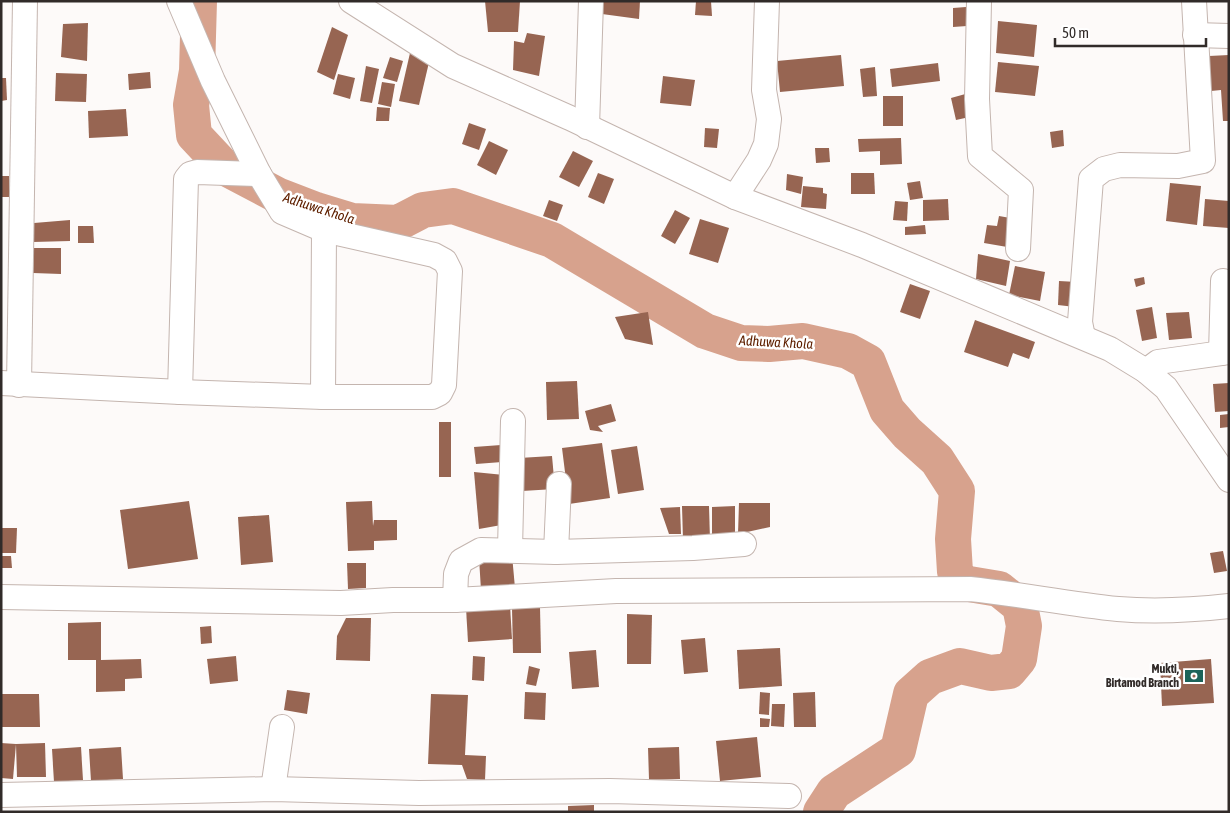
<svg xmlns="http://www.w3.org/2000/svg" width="1230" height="813" font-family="'Asap Condensed',sans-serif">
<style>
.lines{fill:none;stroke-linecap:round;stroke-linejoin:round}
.river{stroke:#d7a28d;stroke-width:36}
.building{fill:#976552}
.minor-casing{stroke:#c4b5af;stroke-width:26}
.minor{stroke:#fff;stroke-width:24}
.labels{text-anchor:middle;stroke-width:5;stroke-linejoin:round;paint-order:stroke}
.poi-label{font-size:12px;font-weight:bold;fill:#312b29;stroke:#fff;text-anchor:end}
.water-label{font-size:14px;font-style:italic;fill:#5f2000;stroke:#fff}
</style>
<rect width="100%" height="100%" fill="#fdfaf9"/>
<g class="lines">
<polyline class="river" points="199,1 197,71 191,105 194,135 224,167 277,195 316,210 352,221 398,223 423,210 453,206 552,240 705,331 741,343 769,344 803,341 848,351 868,362 887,410 907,433 937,460 957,491 953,539 955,572 963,583 999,589 1020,606 1024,626 1019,659 1009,671 991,673 960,666 930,677 911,694 898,750 834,792 821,812"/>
</g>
<g class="building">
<polygon points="485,1 520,1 518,32 488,32"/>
<polygon points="602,1 640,1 639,19 602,14"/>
<polygon points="696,1 711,1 712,16 695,15"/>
<polygon points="966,7 967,26 953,27 953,8"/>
<polygon points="998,21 1037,25 1034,57 996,53"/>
<polygon points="88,23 87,61 61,57 63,24"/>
<polygon points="332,27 348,35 334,80 317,72"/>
<polygon points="527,33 545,36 539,76 513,70 514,41 524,43"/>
<polygon points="410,53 430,58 419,105 399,101"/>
<polygon points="841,55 844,86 780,92 777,61"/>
<polygon points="1229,55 1229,121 1223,121 1221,90 1211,91 1209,56"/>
<polygon points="390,57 403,61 397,82 383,78"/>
<polygon points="998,62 1039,66 1035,96 995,92"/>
<polygon points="938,63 940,81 892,87 890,69"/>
<polygon points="366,66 379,69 372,103 360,101"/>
<polygon points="875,67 877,96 863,97 860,69"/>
<polygon points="150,72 151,88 129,90 128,74"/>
<polygon points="56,73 87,74 86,102 55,101"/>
<polygon points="338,74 355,78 350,99 333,94"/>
<polygon points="663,76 695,80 691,106 660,103"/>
<polygon points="1,78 6,78 7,100 1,101"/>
<polygon points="382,82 395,84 391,107 378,104"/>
<polygon points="969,93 974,116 956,120 951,98"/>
<rect x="883" y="96" width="20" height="30"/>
<polygon points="377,107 390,108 389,121 376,121"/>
<polygon points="126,109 128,136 89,138 88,111"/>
<polygon points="469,123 486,129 479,150 462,144"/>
<polygon points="705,128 719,129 717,148 704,147"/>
<polygon points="1063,130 1064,146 1052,148 1050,132"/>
<polygon points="901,138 902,164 880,165 880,151 859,152 858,139"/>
<polygon points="489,141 508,150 496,175 477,165"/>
<polygon points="815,148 829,148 830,162 816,163"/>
<polygon points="573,151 593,161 579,187 559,177"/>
<polygon points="598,173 614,179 604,204 588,197"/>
<polygon points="851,173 874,173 875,194 851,194"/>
<polygon points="787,174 803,177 801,194 786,190"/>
<rect x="1" y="176" width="8" height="21"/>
<polygon points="920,181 923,198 910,200 907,183"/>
<polygon points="1170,183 1201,186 1197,225 1166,221"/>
<polygon points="803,186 823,188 823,193 827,194 826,209 801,207"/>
<polygon points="948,199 949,220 923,221 923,200"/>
<polygon points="1205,199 1229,201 1229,228 1203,226"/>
<polygon points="549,200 563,205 557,221 543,216"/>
<polygon points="895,201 908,202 907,221 893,220"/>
<polygon points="675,210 690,218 675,244 661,236"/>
<polygon points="999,216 1016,219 1013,248 984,243 987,225 997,226"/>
<polygon points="700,219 729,228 718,263 689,254"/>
<polygon points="70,220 70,241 33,242 34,223"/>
<polygon points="925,225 926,234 905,235 905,227"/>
<polygon points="78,226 93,226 94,243 78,243"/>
<polygon points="34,248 61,248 61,274 33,273"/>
<polygon points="978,254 1010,261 1006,286 976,279"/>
<polygon points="1015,266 1045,272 1040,301 1009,295"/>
<polygon points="1144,277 1145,284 1136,287 1134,279"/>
<polygon points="1059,281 1077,282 1075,307 1058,305"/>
<polygon points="910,284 930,291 920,319 900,312"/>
<polygon points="1152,307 1157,338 1142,341 1136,310"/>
<polygon points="648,312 653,345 625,339 615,317"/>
<polygon points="1189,312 1192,338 1169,340 1166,313"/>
<polygon points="975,320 1035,342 1029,359 1013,353 1008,367 964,352"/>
<polygon points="577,381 579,419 547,420 546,382"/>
<polygon points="1229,383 1229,411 1215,412 1213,384"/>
<polygon points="611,404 616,421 598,426 603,432 590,430 585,411"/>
<polygon points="1229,414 1229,427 1220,428 1220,415"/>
<rect x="439" y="422" width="12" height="55"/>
<polygon points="602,443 610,498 569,504 562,448"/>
<polygon points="501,445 502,462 476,464 474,447"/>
<polygon points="637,446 644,490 618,494 611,450"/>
<polygon points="552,456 555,489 522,491 519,458"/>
<polygon points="474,472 504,475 507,524 479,529"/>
<polygon points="189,501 198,559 128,569 120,510"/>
<polygon points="372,501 373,526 374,520 397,520 397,540 374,541 374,550 348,551 346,502"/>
<polygon points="739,503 770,503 770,527 738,534"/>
<polygon points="682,506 709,506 710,540 683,540"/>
<polygon points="735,506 735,538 712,538 712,507"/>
<polygon points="680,507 681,534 669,534 660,508"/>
<polygon points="269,515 273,562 241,565 238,517"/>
<polygon points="1,528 17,528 16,553 1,553"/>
<polygon points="1223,551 1227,571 1214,573 1210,553"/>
<polygon points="512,555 515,588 481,590 479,558"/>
<polygon points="1,556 11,556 12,568 1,568"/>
<polygon points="347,563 366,563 366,588 348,589"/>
<polygon points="510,605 512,639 468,642 466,608"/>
<polygon points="540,607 541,653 513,653 512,608"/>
<polygon points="627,614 652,615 651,664 627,664"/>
<polygon points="346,618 371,618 370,661 336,660 337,636"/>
<polygon points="101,622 101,660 141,659 142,678 125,679 125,691 96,692 96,660 68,660 68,623"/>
<polygon points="211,626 212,643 201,644 200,627"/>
<polygon points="705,638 708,672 684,674 681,640"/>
<polygon points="780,648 782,686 739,689 737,650"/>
<polygon points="596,650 599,687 572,689 569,652"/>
<polygon points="236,656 238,681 210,684 207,659"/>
<polygon points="473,656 485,657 484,681 472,680"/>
<polygon points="1211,659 1214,703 1162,706 1160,663"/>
<polygon points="529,666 540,669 536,686 526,684"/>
<polygon points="287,690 310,693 307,714 284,710"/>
<polygon points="525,692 546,693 545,720 524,719"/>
<polygon points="760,692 770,693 769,715 759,714"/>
<polygon points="815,692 816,727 794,727 793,693"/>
<polygon points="1,694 39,694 40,727 1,727"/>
<polygon points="431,694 468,695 465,755 486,756 485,780 467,779 462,765 428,764"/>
<polygon points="772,704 785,704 784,727 771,726"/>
<polygon points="760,718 770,719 769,727 760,727"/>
<polygon points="757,737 761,777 720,781 716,741"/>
<polygon points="1,743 16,744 13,779 1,778"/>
<polygon points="45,743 46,777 17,777 16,744"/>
<polygon points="81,747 83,780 54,782 52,749"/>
<polygon points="121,747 123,779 91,781 89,749"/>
<polygon points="679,747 680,779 649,780 648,748"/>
<polygon points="594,805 594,812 568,812 568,806"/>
</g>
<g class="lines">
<g class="minor-casing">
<g id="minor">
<polyline points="351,1 453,66 570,118 735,197 862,245 1110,349 1146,371 1166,388 1229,480"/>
<polyline points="979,1 977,99 980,156 1021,190 1018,249"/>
<polyline points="1195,35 1229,36"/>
<polyline points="587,127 591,1"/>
<polyline points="735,197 759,160 766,144 769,119 764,90 767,1"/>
<polyline points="1083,337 1080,322 1091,179 1104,169 1120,165 1178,166 1203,161 1194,1"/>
<polyline points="1221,353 1223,281"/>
<polyline points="1146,371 1158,362 1229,352"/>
<polyline points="1,383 180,392 323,397 432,397 440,393 444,385 450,271 445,261 434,255 324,230 282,212 259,174 213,81 179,1"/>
<polyline points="19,385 25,1"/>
<polyline points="180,392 186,179 190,174 197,172 259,174"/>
<polyline points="323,397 324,230"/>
<polyline points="510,550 513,421"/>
<polyline points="556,552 559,484"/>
<path d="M1 597 341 603 393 600H455L616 591 970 589C1019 594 1068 604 1118 609 1154 612 1193 610 1229 606"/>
<polyline points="455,600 456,574 461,561 481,550 556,552 693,548 744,544"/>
<polyline points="273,789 282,727"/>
<polyline points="1,795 273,789 419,793 610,791 789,796"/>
</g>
</g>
<use href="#minor" class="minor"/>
</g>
<defs>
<g id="bank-bare" transform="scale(1.5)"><path d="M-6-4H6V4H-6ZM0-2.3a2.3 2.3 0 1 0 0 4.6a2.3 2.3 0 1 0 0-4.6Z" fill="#1b6359" stroke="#fff" stroke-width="2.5" paint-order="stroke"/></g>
</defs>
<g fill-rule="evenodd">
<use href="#bank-bare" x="1194" y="676"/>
</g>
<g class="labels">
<g class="poi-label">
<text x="1179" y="673">Mukti,<tspan x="1179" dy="14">Birtamod Branch</tspan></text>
</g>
<g class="water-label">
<text transform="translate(319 208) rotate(18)" y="5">Adhuwa Khola</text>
<text transform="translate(776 342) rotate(3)" y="5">Adhuwa Khola</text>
</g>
</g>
<rect width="1230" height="813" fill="none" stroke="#312b29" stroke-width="5"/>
<path d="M1055 38v8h151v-8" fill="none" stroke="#312b29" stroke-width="2.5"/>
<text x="1062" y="38" font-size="15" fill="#312b29" stroke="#ffffff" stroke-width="4" paint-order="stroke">50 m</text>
</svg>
